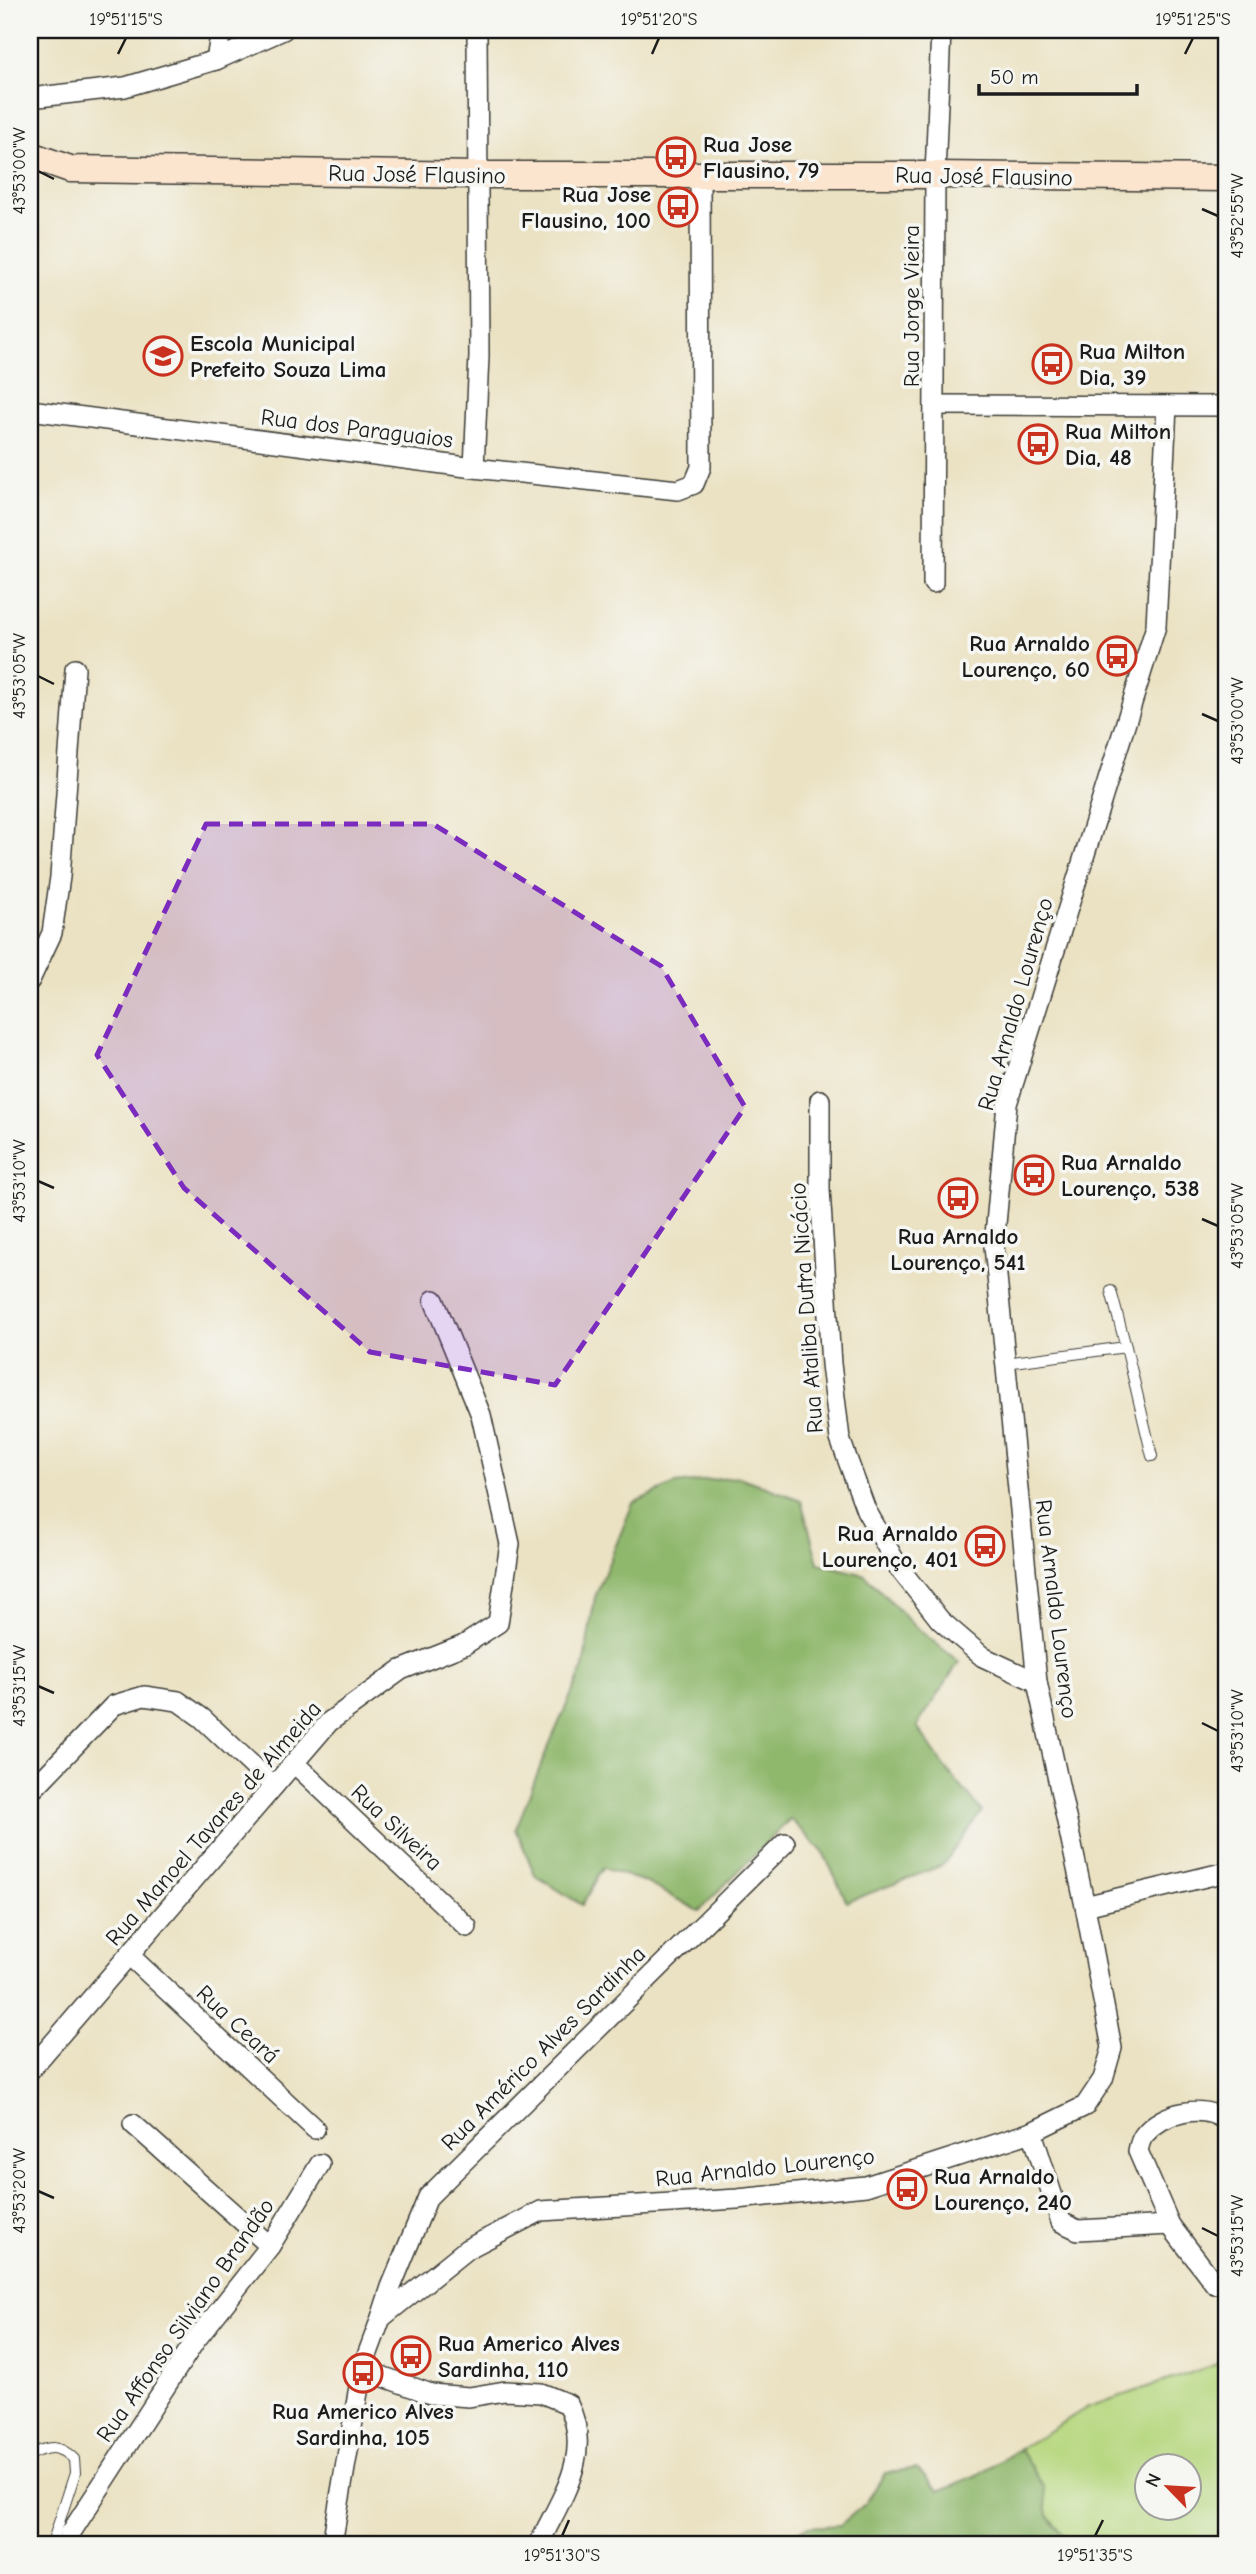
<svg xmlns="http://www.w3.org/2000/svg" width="1256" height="2574" font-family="'Comic Neue',sans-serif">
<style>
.green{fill:#b6d77e;stroke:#697a4d;stroke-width:2;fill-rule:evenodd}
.forest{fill:#90b86d;stroke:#566a44;stroke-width:2}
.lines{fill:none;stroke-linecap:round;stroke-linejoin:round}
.lane-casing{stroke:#3b3a35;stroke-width:12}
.street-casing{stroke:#3b3a35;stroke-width:22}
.secondary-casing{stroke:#3b3a35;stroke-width:29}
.lane{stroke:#fff;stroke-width:10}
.street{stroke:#fff;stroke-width:19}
.secondary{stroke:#fbe5cf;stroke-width:26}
.marked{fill:#7b2cbf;fill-opacity:0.2;stroke:#7b2cbf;stroke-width:5;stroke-dasharray:14 9;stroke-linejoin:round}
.ticks{fill:none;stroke:#1c1c1c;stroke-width:2.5}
.labels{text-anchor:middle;stroke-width:7;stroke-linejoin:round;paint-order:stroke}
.poi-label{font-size:23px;font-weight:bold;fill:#1c1c1c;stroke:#f6f6f2;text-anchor:start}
.street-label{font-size:23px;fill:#1c1c1c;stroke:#f6f6f2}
.neatline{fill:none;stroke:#1c1c1c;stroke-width:2.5}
.ticks-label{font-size:18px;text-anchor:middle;fill:#1c1c1c}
</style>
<rect width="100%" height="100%" fill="#f6f6f2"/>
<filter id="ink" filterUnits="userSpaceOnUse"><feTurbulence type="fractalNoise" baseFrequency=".0143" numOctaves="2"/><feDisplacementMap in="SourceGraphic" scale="14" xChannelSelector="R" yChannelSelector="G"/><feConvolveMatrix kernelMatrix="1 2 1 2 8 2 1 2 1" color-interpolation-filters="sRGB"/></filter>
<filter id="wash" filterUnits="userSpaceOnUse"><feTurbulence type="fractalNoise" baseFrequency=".00686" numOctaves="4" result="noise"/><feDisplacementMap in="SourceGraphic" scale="28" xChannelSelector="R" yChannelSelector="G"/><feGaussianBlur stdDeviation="1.57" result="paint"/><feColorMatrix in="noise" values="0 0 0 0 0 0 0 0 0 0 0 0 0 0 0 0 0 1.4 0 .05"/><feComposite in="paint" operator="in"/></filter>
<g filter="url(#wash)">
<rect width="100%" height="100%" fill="#ebe2c3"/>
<path class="green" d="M1226 2361V2544H944L953 2490 1088 2407ZM1148 2466H1190V2508H1148Z"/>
<g class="forest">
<polygon points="739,1477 801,1500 818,1563 865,1575 912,1624 959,1662 917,1726 943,1765 982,1811 943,1865 847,1902 823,1852 790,1819 699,1911 645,1882 603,1868 582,1905 535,1875 516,1829 546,1752 583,1668 595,1597 633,1503 675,1484"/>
<polygon points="1020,2449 1044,2487 1048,2516 1071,2544 776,2544 779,2539 808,2527 840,2525 866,2503 885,2473 917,2468 939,2491 979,2474"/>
</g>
</g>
<g filter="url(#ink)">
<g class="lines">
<g class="lane-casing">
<g id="lane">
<polyline points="1111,1291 1126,1347"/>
<polyline points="1005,1363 1126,1347 1152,1456"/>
<path d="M30 2455C48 2446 59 2444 74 2459L75 2473 52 2544"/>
</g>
</g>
<g class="street-casing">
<g id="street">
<polyline points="216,60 221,30"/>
<polyline points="30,98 125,87 216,60 283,30"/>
<polyline points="935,405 1226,406"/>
<polyline points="30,410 474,468 678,490 694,484 701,467 700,174"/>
<polyline points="474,468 479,356 477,30"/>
<polyline points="933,583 935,175 941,30"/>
<polyline points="30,980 52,933 60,877 75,669"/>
<polyline points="820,1100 820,1189 831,1364 840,1439 866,1510 899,1568 940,1620 983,1657 1037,1682"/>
<polyline points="294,1763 467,1927"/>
<polyline points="35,1787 114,1705 144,1696 178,1701 202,1718 274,1786"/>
<polyline points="1085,1906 1226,1872"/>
<polyline points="129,1955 315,2129"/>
<polyline points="30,2070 329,1722 401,1670 464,1645 498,1623 510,1544 481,1415 434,1300"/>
<polyline points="133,2124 270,2246"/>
<polyline points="1032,2132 1061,2222 1078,2230 1170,2225"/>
<path d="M1215 2284 1170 2225 1138 2151C1139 2146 1141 2139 1144 2135 1163 2112 1203 2103 1226 2121"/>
<polyline points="381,2318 391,2287 428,2197 785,1843"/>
<path d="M362 2369 431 2394 469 2397 505 2391 541 2393 568 2404C594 2455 560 2499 539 2544"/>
<polyline points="68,2544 70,2534 195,2341 270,2246 320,2164"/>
<polyline points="332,2544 362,2369 381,2318 467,2249 541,2211 737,2199 866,2186 1032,2132 1085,2106 1103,2079 1112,2048 1085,1906 1037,1682 994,1246 1007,1104 1156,626 1167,406"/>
</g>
</g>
<g class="secondary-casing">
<polyline id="secondary" points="30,155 70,169 479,175 935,175 1226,178"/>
</g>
<use href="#lane" class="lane"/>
<use href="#street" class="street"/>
<use href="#secondary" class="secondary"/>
</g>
</g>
<path class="marked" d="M206 824H433L661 966 745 1107 555 1385 370 1352 184 1188 97 1055Z"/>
<path class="ticks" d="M118 54 126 38M652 54 659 38M1185 54 1193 38M38 171 54 179M1202 209 1218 216M38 676 54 684M1202 714 1218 721M38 1181 54 1188M1202 1219 1218 1226M38 1686 54 1693M1202 1723 1218 1731M38 2191 54 2198M1202 2228 1218 2236M562 2536 569 2520M1095 2536 1103 2520"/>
<defs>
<g id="bus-ring" transform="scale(2.0125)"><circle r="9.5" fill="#f6f6f2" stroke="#c8321e" stroke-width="1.5"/><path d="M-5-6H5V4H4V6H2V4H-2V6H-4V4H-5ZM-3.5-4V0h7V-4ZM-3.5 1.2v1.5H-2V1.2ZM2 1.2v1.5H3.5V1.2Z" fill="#c8321e"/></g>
<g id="school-ring" transform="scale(2.0125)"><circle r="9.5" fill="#f6f6f2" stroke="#c8321e" stroke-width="1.5"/><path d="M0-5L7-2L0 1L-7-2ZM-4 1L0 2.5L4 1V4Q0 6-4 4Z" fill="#c8321e"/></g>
</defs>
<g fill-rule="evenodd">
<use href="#bus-ring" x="676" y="157"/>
<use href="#bus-ring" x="678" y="207"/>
<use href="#school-ring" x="163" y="356"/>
<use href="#bus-ring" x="1052" y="364"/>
<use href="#bus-ring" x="1038" y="444"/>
<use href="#bus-ring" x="1117" y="656"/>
<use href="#bus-ring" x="1034" y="1175"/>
<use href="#bus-ring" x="958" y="1198"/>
<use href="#bus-ring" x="985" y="1546"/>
<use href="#bus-ring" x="907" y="2189"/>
<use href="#bus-ring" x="411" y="2356"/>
<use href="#bus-ring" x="363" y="2373"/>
</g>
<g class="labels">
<g class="poi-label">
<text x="703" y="152">Rua Jose<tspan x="703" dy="26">Flausino, 79</tspan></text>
<text x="651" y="202" text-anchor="end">Rua Jose<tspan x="651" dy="26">Flausino, 100</tspan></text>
<text x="190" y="351">Escola Municipal<tspan x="190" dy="26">Prefeito Souza Lima</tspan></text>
<text x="1079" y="359">Rua Milton<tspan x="1079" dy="26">Dia, 39</tspan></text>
<text x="1065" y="439">Rua Milton<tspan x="1065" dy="26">Dia, 48</tspan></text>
<text x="1090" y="651" text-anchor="end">Rua Arnaldo<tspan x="1090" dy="26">Lourenço, 60</tspan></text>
<text x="1061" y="1170">Rua Arnaldo<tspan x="1061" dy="26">Lourenço, 538</tspan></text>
<text x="958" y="1244" text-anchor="middle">Rua Arnaldo<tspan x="958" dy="26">Lourenço, 541</tspan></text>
<text x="958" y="1541" text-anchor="end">Rua Arnaldo<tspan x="958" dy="26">Lourenço, 401</tspan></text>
<text x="934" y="2184">Rua Arnaldo<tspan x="934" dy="26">Lourenço, 240</tspan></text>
<text x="438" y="2351">Rua Americo Alves<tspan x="438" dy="26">Sardinha, 110</tspan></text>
<text x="363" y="2419" text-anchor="middle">Rua Americo Alves<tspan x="363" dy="26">Sardinha, 105</tspan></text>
</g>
<g class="street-label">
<text transform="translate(417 174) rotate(1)" y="8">Rua José Flausino</text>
<text transform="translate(984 176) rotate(1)" y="8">Rua José Flausino</text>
<text transform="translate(911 306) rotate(-90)" y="8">Rua Jorge Vieira</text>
<text transform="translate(357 428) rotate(7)" y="8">Rua dos Paraguaios</text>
<text transform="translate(1015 1004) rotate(-74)" y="8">Rua Arnaldo Lourenço</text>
<text transform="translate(806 1308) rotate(-94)" y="8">Rua Ataliba Dutra Nicácio</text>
<text transform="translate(1057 1609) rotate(83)" y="8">Rua Arnaldo Lourenço</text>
<text transform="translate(213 1823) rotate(-49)" y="8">Rua Manoel Tavares de Almeida</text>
<text transform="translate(397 1827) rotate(43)" y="8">Rua Silveira</text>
<text transform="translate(238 2024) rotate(43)" y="8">Rua Ceará</text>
<text transform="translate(543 2048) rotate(-45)" y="8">Rua Américo Alves Sardinha</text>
<text transform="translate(765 2167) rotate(-6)" y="8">Rua Arnaldo Lourenço</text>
<text transform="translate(185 2320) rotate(-55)" y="8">Rua Affonso Silviano Brandão</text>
</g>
</g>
<rect width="1256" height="2574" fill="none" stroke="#f6f6f2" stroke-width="77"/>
<g transform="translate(1168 2487) rotate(295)"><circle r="33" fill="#f6f6f2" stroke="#9f9f9c" stroke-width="2"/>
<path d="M0-5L12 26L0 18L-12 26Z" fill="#c8321e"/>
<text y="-10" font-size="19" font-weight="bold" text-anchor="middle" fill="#1c1c1c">N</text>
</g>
<path d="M979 84v10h158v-10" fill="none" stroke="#1c1c1c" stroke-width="3.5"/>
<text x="990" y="84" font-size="21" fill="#1c1c1c" stroke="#f6f6f2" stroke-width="5" paint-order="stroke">50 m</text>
<rect x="38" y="38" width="1180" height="2498" class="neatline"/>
<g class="ticks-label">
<text x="126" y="25">19°51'15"S</text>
<text x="659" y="25">19°51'20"S</text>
<text x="1193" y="25">19°51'25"S</text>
<text transform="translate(19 171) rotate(-90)" y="6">43°53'00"W</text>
<text transform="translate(1237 216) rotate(-90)" y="6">43°52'55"W</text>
<text transform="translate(19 676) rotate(-90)" y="6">43°53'05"W</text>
<text transform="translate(1237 721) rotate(-90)" y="6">43°53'00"W</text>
<text transform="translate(19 1181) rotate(-90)" y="6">43°53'10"W</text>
<text transform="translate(1237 1226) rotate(-90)" y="6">43°53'05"W</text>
<text transform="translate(19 1686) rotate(-90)" y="6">43°53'15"W</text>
<text transform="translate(1237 1731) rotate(-90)" y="6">43°53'10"W</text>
<text transform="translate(19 2191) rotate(-90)" y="6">43°53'20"W</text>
<text transform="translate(1237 2236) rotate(-90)" y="6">43°53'15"W</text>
<text x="562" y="2561">19°51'30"S</text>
<text x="1095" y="2561">19°51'35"S</text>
</g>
</svg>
